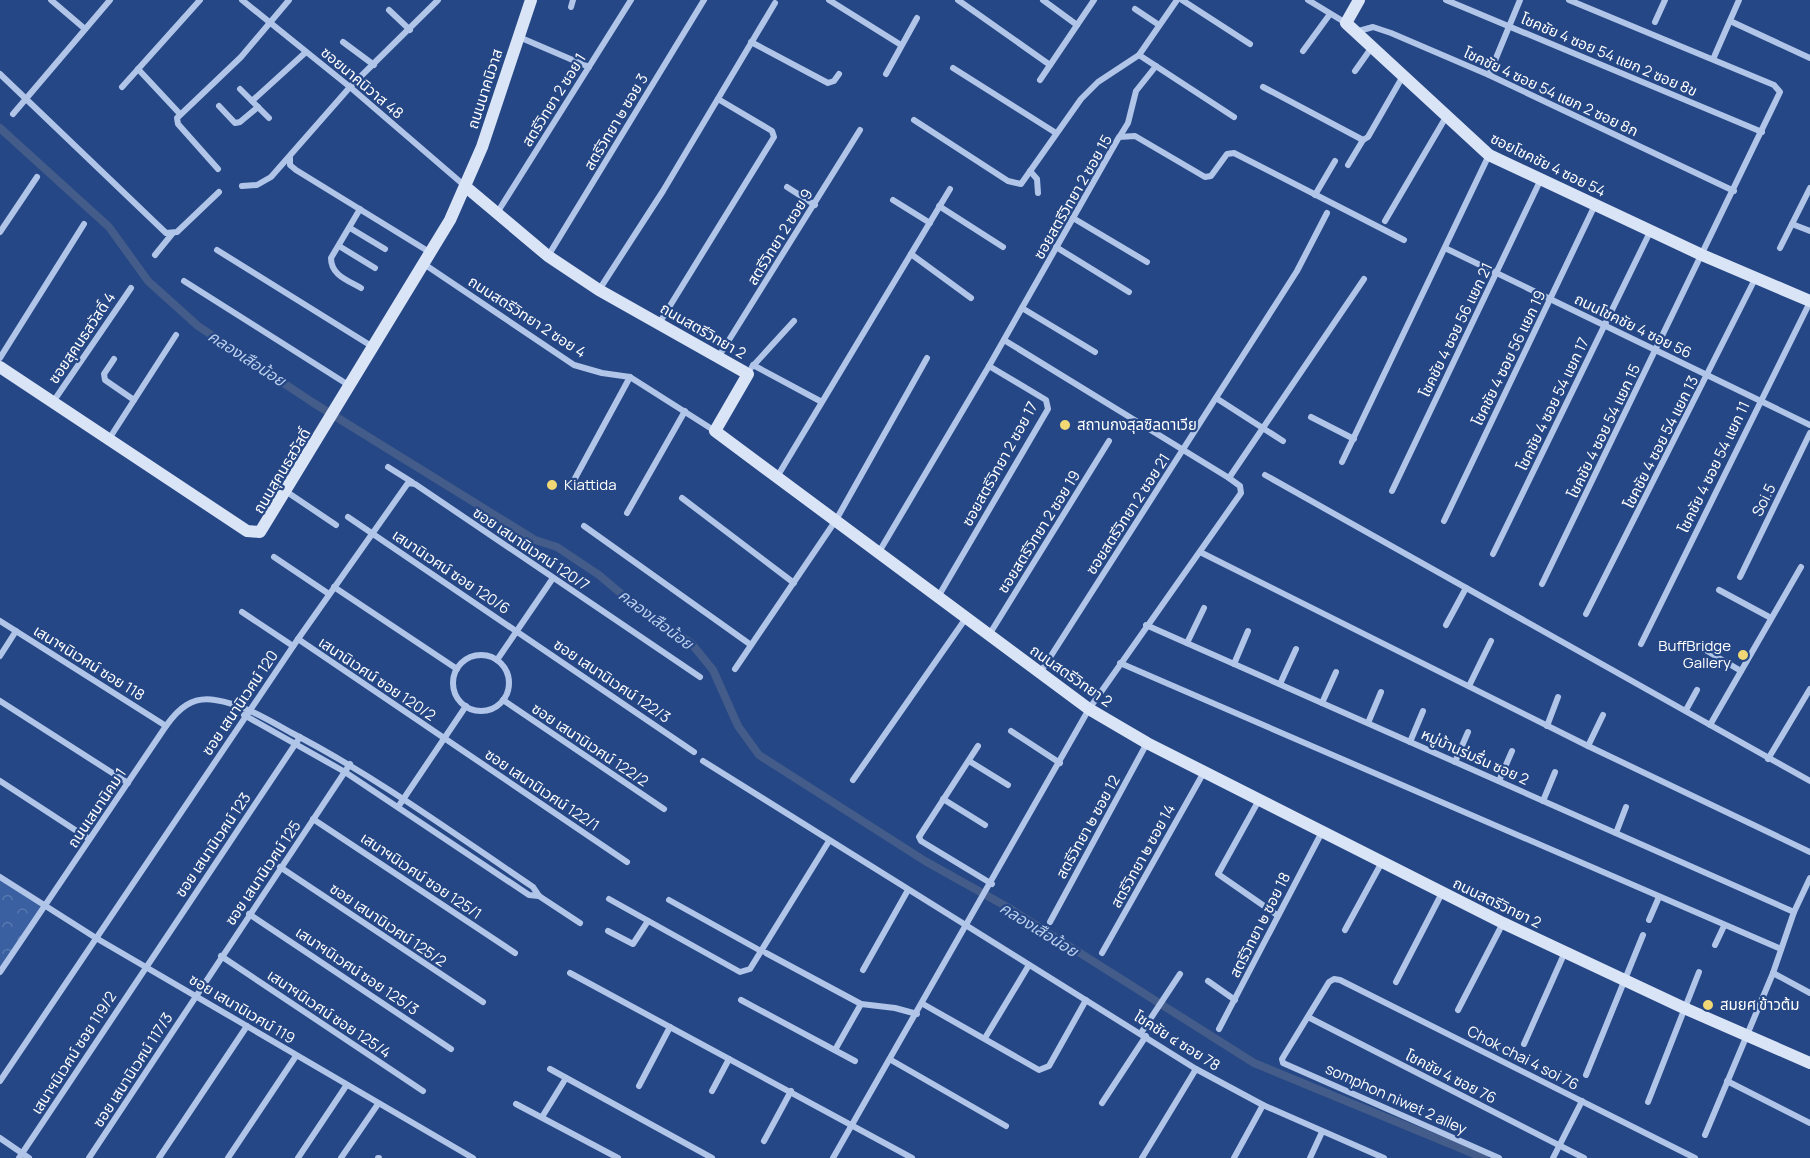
<svg xmlns="http://www.w3.org/2000/svg" width="1810" height="1158" font-family="Manrope,'Noto Sans Thai',sans-serif">
<style>
.park{fill:url(#park-crowns)}
.lines{fill:none;stroke-linecap:round;stroke-linejoin:round}
.canal{stroke:#445c89;stroke-width:8}
.street{stroke:#b0c5e8;stroke-width:6}
.secondary{stroke:#dae4f7;stroke-width:12}
.poi-dot{fill:#f1d875;stroke:#264785;stroke-width:2}
.labels{text-anchor:middle;stroke-width:4.5;stroke-linejoin:round;paint-order:stroke}
.street-label{font-size:15px;fill:#fff;stroke:#264785}
.poi-label{font-size:15px;fill:#fff;stroke:#264785;text-anchor:start}
.water-label{font-size:16px;font-style:italic;fill:#bbcfef;stroke:#264785}
</style>
<defs>
<pattern id="park-crowns" width="20" height="18" patternUnits="userSpaceOnUse" patternTransform="scale(1.5)"><rect width="20" height="18" fill="#3a60a2"/><path d="M2 6a3 3 0 1 1 6 0M12 15a3 3 0 1 1 6 0" fill="none" stroke="#5878b0"/></pattern>
</defs>
<rect width="100%" height="100%" fill="#264785"/>
<polygon class="park" points="0,878 44,906 0,972"/>
<g class="lines">
<polyline class="canal" points="0,128 109,227 148,281 198,326 312,402 535,540 557,547 599,575 638,608 691,643 713,670 738,726 759,755 925,861 1009,908 1254,1063 1484,1158"/>
<g class="street">
<polyline points="51,0 85,29"/>
<polyline points="242,0 350,87 465,186"/>
<polyline points="829,0 901,45"/>
<polyline points="958,0 1050,65"/>
<polyline points="1043,0 1077,25"/>
<polyline points="1182,0 1250,44"/>
<polyline points="1308,0 1346,23"/>
<polyline points="1446,0 1762,132"/>
<polyline points="571,7 573,0"/>
<polyline points="1135,9 1159,25"/>
<polyline points="389,10 410,30"/>
<polyline points="1730,21 1810,58"/>
<polyline points="1655,22 1665,0"/>
<polyline points="1355,32 1373,27 1391,33 1489,75 1734,191"/>
<polyline points="519,37 589,67"/>
<polyline points="343,42 374,65"/>
<polyline points="751,42 828,83 834,81 839,74"/>
<polyline points="1303,51 1330,14"/>
<polyline points="1139,55 1234,117"/>
<polyline points="1714,57 1739,0"/>
<polyline points="953,68 1056,133"/>
<polyline points="138,69 180,114"/>
<polyline points="1355,71 1372,47"/>
<polyline points="0,74 166,233 177,232 219,192"/>
<polyline points="886,74 917,18"/>
<polyline points="1489,75 1520,0"/>
<polyline points="1040,80 1094,0"/>
<polyline points="122,87 200,0"/>
<polyline points="1263,87 1363,140 1368,137 1403,76"/>
<polyline points="240,89 252,101"/>
<polyline points="219,106 235,123 240,122 258,107"/>
<polyline points="13,114 110,0"/>
<polyline points="269,118 252,101 306,52"/>
<polyline points="914,120 1008,181 1021,184 1081,99 1098,82 1139,55 1177,0"/>
<polyline points="1120,136 1128,123 1136,91 1156,66"/>
<polyline points="290,158 290,165 296,170 431,253"/>
<polyline points="1348,165 1363,140"/>
<polyline points="218,169 178,124 177,118 241,57 289,0"/>
<polyline points="1030,171 1037,179 1038,193"/>
<polyline points="242,186 257,185 271,177 350,87 438,0"/>
<polyline points="787,187 815,205"/>
<polyline points="1315,195 1335,161"/>
<polyline points="893,200 930,223"/>
<polyline points="939,206 1003,247"/>
<path d="M360 209 331 258C331 275 347 280 361 288"/>
<polyline points="497,213 631,0"/>
<polyline points="1073,218 1147,262"/>
<polyline points="1385,221 1446,117"/>
<polyline points="1792,224 1810,231"/>
<polyline points="350,228 385,249"/>
<polyline points="0,232 37,177"/>
<polyline points="339,246 375,268"/>
<polyline points="1056,247 1129,292"/>
<polyline points="1445,248 1810,425"/>
<polyline points="1780,248 1810,188"/>
<polyline points="217,250 373,347"/>
<polyline points="911,254 971,298"/>
<polyline points="155,255 172,234"/>
<polyline points="548,256 704,0"/>
<polyline points="424,264 574,365 602,373 630,377 715,431"/>
<polyline points="184,281 350,386"/>
<polyline points="599,290 663,191 775,3"/>
<polyline points="1022,308 1095,352"/>
<polyline points="660,322 774,137 772,131 718,99"/>
<polyline points="719,356 860,130"/>
<polyline points="0,358 84,224"/>
<polyline points="114,359 104,374 105,380 134,400"/>
<polyline points="753,365 820,401"/>
<polyline points="752,367 794,321"/>
<polyline points="1216,398 1283,441"/>
<polyline points="53,402 131,288"/>
<polyline points="1311,417 1354,439"/>
<polyline points="109,439 176,335"/>
<polyline points="1342,462 1489,155"/>
<polyline points="388,467 412,482"/>
<polyline points="1265,475 1810,781"/>
<polyline points="777,477 950,189"/>
<polyline points="1229,478 1364,279"/>
<polyline points="573,482 630,377"/>
<polyline points="1392,491 1541,179"/>
<polyline points="287,492 336,525"/>
<polyline points="682,498 794,583"/>
<polyline points="627,513 685,411"/>
<polyline points="348,517 694,752"/>
<polyline points="1444,521 1595,205"/>
<polyline points="584,526 751,645"/>
<polyline points="879,552 989,366 1119,137 1135,136 1205,177 1211,176 1227,154 1234,153 1404,240"/>
<polyline points="1200,552 1588,746 1810,852"/>
<polyline points="1493,554 1650,232"/>
<polyline points="274,557 329,594"/>
<polyline points="1740,577 1810,433"/>
<polyline points="1542,584 1780,92 1774,85 1569,0"/>
<polyline points="334,587 457,669"/>
<polyline points="1719,590 1771,618"/>
<polyline points="938,597 1048,409 1046,400 989,366"/>
<polyline points="242,612 293,646"/>
<polyline points="1586,614 1755,279"/>
<polyline points="0,621 166,726"/>
<polyline points="1146,625 1794,912"/>
<polyline points="1446,625 1466,588"/>
<polyline points="989,635 1109,441"/>
<polyline points="298,639 627,862"/>
<polyline points="1187,643 1204,608"/>
<polyline points="1641,644 1810,302"/>
<polyline points="1697,645 1741,671"/>
<circle cx="481" cy="683" r="28"/>
<polyline points="0,656 16,631"/>
<polyline points="497,660 553,578"/>
<polyline points="1120,663 1781,949"/>
<polyline points="1234,664 1248,631"/>
<polyline points="735,669 836,520 927,358"/>
<polyline points="1040,673 1297,271 1327,213"/>
<polyline points="1280,684 1296,649"/>
<polyline points="1469,686 1491,641"/>
<polyline points="503,700 664,809"/>
<polyline points="0,701 128,783"/>
<polyline points="1322,703 1336,672"/>
<polyline points="1686,710 1697,690"/>
<polyline points="244,715 345,772 529,895 539,896"/>
<polyline points="1368,723 1381,692"/>
<polyline points="1710,725 1801,567"/>
<polyline points="1547,726 1558,697"/>
<polyline points="1011,731 1060,763"/>
<polyline points="1410,742 1423,711"/>
<polyline points="978,746 919,837 921,841 992,884"/>
<polyline points="1588,746 1603,715"/>
<polyline points="1768,759 1810,689"/>
<polyline points="703,761 1196,1069 1263,1105 1384,1158"/>
<polyline points="969,761 1008,785"/>
<polyline points="1455,762 1468,732"/>
<polyline points="853,780 966,618"/>
<polyline points="0,781 89,839"/>
<polyline points="1499,781 1512,751"/>
<polyline points="943,799 985,825"/>
<polyline points="1259,800 1218,874 1277,915"/>
<polyline points="1543,801 1555,772"/>
<polyline points="398,807 466,706"/>
<polyline points="313,819 515,953"/>
<polyline points="1616,833 1626,807"/>
<polyline points="280,867 483,1002"/>
<polyline points="0,877 96,938 473,1158"/>
<polyline points="609,899 740,972 750,969 829,841"/>
<polyline points="669,900 761,951"/>
<polyline points="249,914 451,1049"/>
<polyline points="1649,920 1659,897"/>
<polyline points="1050,922 1147,743"/>
<polyline points="1345,930 1382,862"/>
<polyline points="608,931 633,944 648,921"/>
<polyline points="1715,945 1724,926"/>
<polyline points="766,953 861,1004 895,1008 917,1014"/>
<polyline points="1102,953 1204,772"/>
<polyline points="221,956 423,1091"/>
<polyline points="863,970 908,890"/>
<path d="M0 972 166 726C178 709 192 696 215 700 242 704 267 719 290 732 375 776 453 833 533 887L539 896 580 923"/>
<polyline points="570,973 912,1158"/>
<polyline points="1773,973 1810,993"/>
<polyline points="1208,981 1235,1000"/>
<polyline points="1396,982 1442,893"/>
<polyline points="741,1000 855,1061"/>
<polyline points="923,1004 1039,1070 1049,1066 1086,1000"/>
<polyline points="1458,1010 1503,923"/>
<polyline points="1308,1017 1584,1158"/>
<polyline points="1219,1029 1322,832"/>
<polyline points="1141,1033 1180,974"/>
<polyline points="985,1038 1029,965"/>
<polyline points="1524,1044 1565,952"/>
<polyline points="835,1050 861,1004"/>
<polyline points="891,1060 1006,1126"/>
<polyline points="550,1069 712,1158"/>
<polyline points="1586,1075 1643,935"/>
<polyline points="0,1081 298,639 408,483 415,484 700,677"/>
<polyline points="1727,1081 1810,1123"/>
<polyline points="639,1086 670,1027"/>
<polyline points="712,1091 729,1059"/>
<polyline points="1648,1102 1699,972"/>
<polyline points="1102,1103 1146,1036"/>
<polyline points="516,1104 618,1158"/>
<polyline points="542,1117 566,1078"/>
<polyline points="1705,1135 1773,973 1794,912 1810,878"/>
<polyline points="0,1138 29,1158"/>
<polyline points="764,1141 791,1091"/>
<polyline points="19,1158 300,737"/>
<polyline points="89,1158 350,764"/>
<polyline points="159,1158 247,1026"/>
<polyline points="228,1158 296,1056"/>
<polyline points="298,1158 346,1086"/>
<polyline points="341,1158 378,1104"/>
<polyline points="378,1158 379,1158"/>
<polyline points="833,1158 1089,709 1241,493 1240,486 1229,478 1004,340"/>
<polyline points="1142,1158 1196,1069"/>
<polyline points="1234,1158 1263,1105"/>
<polyline points="1310,1158 1322,1132"/>
<polyline points="1499,1158 1283,1063 1282,1059 1329,982 1334,979 1340,980 1695,1158"/>
<polyline points="1553,1158 1582,1101"/>
</g>
<g class="secondary">
<polyline points="1359,0 1346,23 1489,155 1702,255 1810,301"/>
<polyline points="466,187 548,256 599,290 748,374 715,431 1089,709 1147,743 1503,923 1684,1008 1810,1063"/>
<polyline points="0,367 247,531 260,532 450,220 482,147 531,0"/>
</g>
</g>
<g class="poi-dot">
<circle cx="1065" cy="425" r="6"/>
<circle cx="552" cy="485" r="6"/>
<circle cx="1743" cy="655" r="6"/>
<circle cx="1708" cy="1005" r="6"/>
</g>
<g class="labels">
<g class="street-label">
<text transform="translate(1609 55) rotate(23)" y="5">โชคชัย 4 ซอย 54 แยก 2 ซอย 8ข</text>
<text transform="translate(362 83) rotate(40)" y="5">ซอยนาคนิวาส 48</text>
<text transform="translate(485 89) rotate(-72)" y="5">ถนนนาคนิวาส</text>
<text transform="translate(1551 92) rotate(25)" y="5">โชคชัย 4 ซอย 54 แยก 2 ซอย 8ก</text>
<text transform="translate(554 100) rotate(-58)" y="5">สตรีวิทยา 2 ซอย 1</text>
<text transform="translate(616 122) rotate(-59)" y="5">สตรีวิทยา ๒ ซอย 3</text>
<text transform="translate(1548 165) rotate(26)" y="5">ซอยโชคชัย 4 ซอย 54</text>
<text transform="translate(1073 197) rotate(-60)" y="5">ซอยสตรีวิทยา 2 ซอย 15</text>
<text transform="translate(780 237) rotate(-58)" y="5">สตรีวิทยา 2 ซอย 9</text>
<text transform="translate(527 317) rotate(33)" y="5">ถนนสตรีวิทยา 2 ซอย 4</text>
<text transform="translate(1633 326) rotate(26)" y="5">ถนนโชคชัย 4 ซอย 56</text>
<text transform="translate(1456 330) rotate(-64)" y="5">โชคชัย 4 ซอย 56 แยก 21</text>
<text transform="translate(703 331) rotate(30)" y="5">ถนนสตรีวิทยา 2</text>
<text transform="translate(82 338) rotate(-56)" y="5">ซอยสุคนธสวัสดิ์ 4</text>
<text transform="translate(1509 358) rotate(-64)" y="5">โชคชัย 4 ซอย 56 แยก 19</text>
<text transform="translate(1553 404) rotate(-64)" y="5">โชคชัย 4 ซอย 54 แยก 17</text>
<text transform="translate(1604 431) rotate(-64)" y="5">โชคชัย 4 ซอย 54 แยก 15</text>
<text transform="translate(1661 442) rotate(-63)" y="5">โชคชัย 4 ซอย 54 แยก 13</text>
<text transform="translate(1000 464) rotate(-61)" y="5">ซอยสตรีวิทยา 2 ซอย 17</text>
<text transform="translate(1714 467) rotate(-64)" y="5">โชคชัย 4 ซอย 54 แยก 11</text>
<text transform="translate(282 471) rotate(-59)" y="5">ถนนสุคนธสวัสดิ์</text>
<text transform="translate(1764 500) rotate(-64)" y="5">Soi.5</text>
<text transform="translate(1128 514) rotate(-57)" y="5">ซอยสตรีวิทยา 2 ซอย 21</text>
<text transform="translate(1039 532) rotate(-58)" y="5">ซอยสตรีวิทยา 2 ซอย 19</text>
<text transform="translate(531 549) rotate(34)" y="5">ซอย เสนานิเวศน์ 120/7</text>
<text transform="translate(451 572) rotate(34)" y="5">เสนานิเวศน์ ซอย 120/6</text>
<text transform="translate(89 663) rotate(32)" y="5">เสนาฯนิเวศน์ ซอย 118</text>
<text transform="translate(1071 676) rotate(35)" y="5">ถนนสตรีวิทยา 2</text>
<text transform="translate(377 679) rotate(34)" y="5">เสนานิเวศน์ ซอย 120/2</text>
<text transform="translate(612 681) rotate(34)" y="5">ซอย เสนานิเวศน์ 122/3</text>
<text transform="translate(240 703) rotate(-56)" y="5">ซอย เสนานิเวศน์ 120</text>
<text transform="translate(590 745) rotate(34)" y="5">ซอย เสนานิเวศน์ 122/2</text>
<text transform="translate(1475 757) rotate(24)" y="5">หมู่บ้านร่มรื่น ซอย 2</text>
<text transform="translate(542 790) rotate(34)" y="5">ซอย เสนานิเวศน์ 122/1</text>
<text transform="translate(97 808) rotate(-56)" y="5">ถนนเสนานิคม 1</text>
<text transform="translate(1088 827) rotate(-61)" y="5">สตรีวิทยา ๒ ซอย 12</text>
<text transform="translate(213 845) rotate(-56)" y="5">ซอย เสนานิเวศน์ 123</text>
<text transform="translate(1143 856) rotate(-61)" y="5">สตรีวิทยา ๒ ซอย 14</text>
<text transform="translate(263 873) rotate(-56)" y="5">ซอย เสนานิเวศน์ 125</text>
<text transform="translate(421 876) rotate(34)" y="5">เสนาฯนิเวศน์ ซอย 125/1</text>
<text transform="translate(1497 903) rotate(26)" y="5">ถนนสตรีวิทยา 2</text>
<text transform="translate(388 925) rotate(34)" y="5">ซอย เสนานิเวศน์ 125/2</text>
<text transform="translate(1260 925) rotate(-63)" y="5">สตรีวิทยา ๒ ซอย 18</text>
<text transform="translate(357 971) rotate(34)" y="5">เสนาฯนิเวศน์ ซอย 125/3</text>
<text transform="translate(242 1009) rotate(31)" y="5">ซอย เสนานิเวศน์ 119</text>
<text transform="translate(329 1014) rotate(34)" y="5">เสนาฯนิเวศน์ ซอย 125/4</text>
<text transform="translate(1177 1041) rotate(32)" y="5">โชคชัย ๔ ซอย 78</text>
<text transform="translate(74 1053) rotate(-57)" y="5">เสนาฯนิเวศน์ ซอย 119/2</text>
<text transform="translate(1523 1058) rotate(27)" y="5">Chok chai 4 soi 76</text>
<text transform="translate(133 1070) rotate(-57)" y="5">ซอย เสนานิเวศน์ 117/3</text>
<text transform="translate(1451 1077) rotate(27)" y="5">โชคชัย 4 ซอย 76</text>
<text transform="translate(1396 1099) rotate(24)" y="5">somphon niwet 2 alley</text>
</g>
<g class="poi-label">
<text x="1077" y="430">สถานกงสุลซิลดาเวีย</text>
<text x="564" y="490">Kiattida</text>
<text x="1731" y="651" text-anchor="end">BuffBridge<tspan x="1731" dy="17">Gallery</tspan></text>
<text x="1720" y="1010">สมยศ ข้าวต้ม</text>
</g>
<g class="water-label">
<text transform="translate(247 358) rotate(33)" y="6">คลองเสือน้อย</text>
<text transform="translate(656 619) rotate(37)" y="6">คลองเสือน้อย</text>
<text transform="translate(1039 929) rotate(32)" y="6">คลองเสือน้อย</text>
</g>
</g>
</svg>
